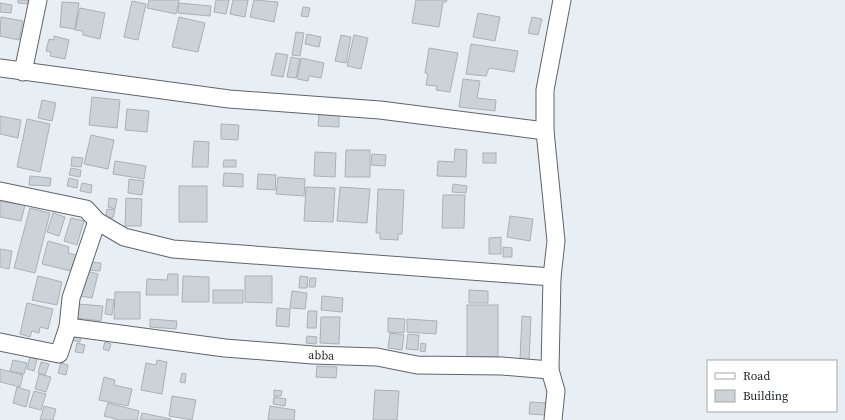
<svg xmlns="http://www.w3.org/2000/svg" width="845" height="420" font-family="'Source Serif 4',serif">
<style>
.building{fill:#ccd3d8;stroke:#aab0b6}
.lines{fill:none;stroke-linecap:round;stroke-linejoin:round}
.minor-casing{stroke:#60656a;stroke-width:19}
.minor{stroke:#fff;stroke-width:17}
.labels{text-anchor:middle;stroke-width:3.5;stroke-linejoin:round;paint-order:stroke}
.street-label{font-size:12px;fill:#212426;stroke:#fff}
</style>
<rect width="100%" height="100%" fill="#e7eef4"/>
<g class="building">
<polygon points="18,0 28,0 28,4 18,3"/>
<polygon points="149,0 179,0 176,14 147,8"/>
<polygon points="216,0 229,0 226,14 214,12"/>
<polygon points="233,0 248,0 245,17 230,14"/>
<polygon points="254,0 278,2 274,22 250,17"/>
<polygon points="416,0 447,0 446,2 443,2 439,27 412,23"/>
<polygon points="132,1 146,4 138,40 124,37"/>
<polygon points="62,2 79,3 75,29 60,27"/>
<polygon points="0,3 12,5 11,13 0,12"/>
<polygon points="179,3 211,6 210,16 178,13"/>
<polygon points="303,7 310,8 308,17 301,16"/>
<polygon points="80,8 105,13 100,39 83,35 83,31 75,30"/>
<polygon points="478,13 500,17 495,41 473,37"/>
<polygon points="1,17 23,21 19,40 0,36"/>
<polygon points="179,17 205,23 198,52 172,47"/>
<polygon points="532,17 542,19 538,35 528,33"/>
<polygon points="296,32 304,33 300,56 292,55"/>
<polygon points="307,34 321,37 319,47 305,44"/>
<polygon points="341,35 351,37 346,63 335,61"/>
<polygon points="354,35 368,38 361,69 347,66"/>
<polygon points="54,36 69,40 65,59 50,56 51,52 46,51 49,39 54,40"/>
<polygon points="471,44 518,51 514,72 489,68 486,76 466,74"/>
<polygon points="429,48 458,53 450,92 436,90 437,86 426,85 428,74 425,73"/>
<polygon points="276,53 288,55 283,77 271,75"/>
<polygon points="291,57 300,59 296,78 287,77"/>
<polygon points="301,58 324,63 321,78 309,76 308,81 297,79"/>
<polygon points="463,79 480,81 477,98 496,100 495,111 459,107"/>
<polygon points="92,97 120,100 117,128 89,125"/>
<polygon points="42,100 56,103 52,121 38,118"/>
<polygon points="127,109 149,111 147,132 125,130"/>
<polygon points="319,114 339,114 339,127 318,126"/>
<polygon points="0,116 21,120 18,138 0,134"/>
<polygon points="27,119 50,124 40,172 17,167"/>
<polygon points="221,124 239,125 238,140 221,139"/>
<polygon points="91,135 114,140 108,169 84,164"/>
<polygon points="194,141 209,142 208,167 192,167"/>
<polygon points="455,149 467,150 466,177 437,176 438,161 454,162"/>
<polygon points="346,150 370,150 370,177 345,177"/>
<polygon points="315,152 336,153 335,177 314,176"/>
<rect x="483" y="153" width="13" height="10"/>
<polygon points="372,154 386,155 385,166 371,165"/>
<polygon points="72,157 83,158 81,167 71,166"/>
<polygon points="224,160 236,160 236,167 223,167"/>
<polygon points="115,161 146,166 144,179 113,174"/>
<polygon points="71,168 81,170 80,177 69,175"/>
<polygon points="224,173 243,174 243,187 223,186"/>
<polygon points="258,174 276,175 275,190 257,189"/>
<polygon points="30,176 51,178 50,186 29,185"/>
<polygon points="278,177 305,179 304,196 276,194"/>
<polygon points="69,178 78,180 77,188 67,186"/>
<polygon points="129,179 144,181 142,195 128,193"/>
<polygon points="82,183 92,185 91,193 80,191"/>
<polygon points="453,184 467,186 466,193 452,192"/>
<rect x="179" y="186" width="28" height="36"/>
<polygon points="306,187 335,188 333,222 304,221"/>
<polygon points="340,187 370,189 367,223 337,221"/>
<polygon points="378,189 404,190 402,234 398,234 398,240 380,239 380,233 376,233"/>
<polygon points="443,195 465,195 464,228 442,228"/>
<polygon points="109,198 117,199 115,209 108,207"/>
<polygon points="126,198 142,199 141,226 125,226"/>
<polygon points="0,201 25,205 21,221 0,217"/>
<polygon points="30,208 50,213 35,273 14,268"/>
<polygon points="107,209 115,210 113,218 106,217"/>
<polygon points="53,213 65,217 59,236 47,232"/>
<polygon points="510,216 533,219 530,241 507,237"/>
<polygon points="71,218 84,221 77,245 64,241"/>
<polygon points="501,237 501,254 489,254 489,238"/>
<polygon points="48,241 69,247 68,253 76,255 71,271 42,264"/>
<polygon points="503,247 512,248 512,257 503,257"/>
<polygon points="0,249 12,251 9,269 0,267"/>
<polygon points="87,262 101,263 100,271 86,270"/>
<polygon points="86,271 98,274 92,298 80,296"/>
<polygon points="168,274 178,274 178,295 146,295 147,279 167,280"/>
<polygon points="38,276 62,282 57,305 32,300"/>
<polygon points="183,276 209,277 209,302 182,302"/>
<polygon points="245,276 272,276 272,303 245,302"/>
<polygon points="300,276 308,277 307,288 299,288"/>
<polygon points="310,278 316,278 315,287 309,287"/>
<rect x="213" y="290" width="30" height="13"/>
<polygon points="469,290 488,291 488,303 469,303"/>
<polygon points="292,291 307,293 305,309 290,308"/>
<polygon points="115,292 140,292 140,319 114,319"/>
<polygon points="322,296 343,298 342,312 321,310"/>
<polygon points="107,299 114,300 112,315 105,314"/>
<polygon points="27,303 53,309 48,329 40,327 39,333 32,331 30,337 20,334"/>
<polygon points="78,304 103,306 101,321 76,318"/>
<rect x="467" y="305" width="31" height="52"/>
<polygon points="277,308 290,309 289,327 276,326"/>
<polygon points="308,311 317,311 316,328 307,328"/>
<polygon points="522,316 531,317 529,360 520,359"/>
<polygon points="321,317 340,317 339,344 320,343"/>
<polygon points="388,318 405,319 404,333 388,332"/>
<polygon points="150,319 177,321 176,329 150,327"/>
<polygon points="407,319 437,321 436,334 407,332"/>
<polygon points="72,333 81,335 80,342 71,340"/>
<polygon points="390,333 404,335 402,350 388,348"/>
<polygon points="408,334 419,335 418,350 406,349"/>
<polygon points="307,336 317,337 316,344 306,343"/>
<polygon points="105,342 111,344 109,351 103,349"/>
<polygon points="77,343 85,345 83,353 75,352"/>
<polygon points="421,343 426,344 425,352 420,351"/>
<polygon points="30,357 37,359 34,371 27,369"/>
<polygon points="13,360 27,363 24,374 10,371"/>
<polygon points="157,360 167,362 162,394 141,390 146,363 156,365"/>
<polygon points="41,362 49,364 45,375 38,373"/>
<polygon points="61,363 68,365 66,375 58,373"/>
<polygon points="317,366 337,367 336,378 316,377"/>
<polygon points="0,369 23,375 20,387 0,382"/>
<polygon points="182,373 186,374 185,383 180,382"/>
<polygon points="39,374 51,377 46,392 35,389"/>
<polygon points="104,377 115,380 114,385 132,389 128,406 99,400"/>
<polygon points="17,387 30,391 26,407 13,403"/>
<polygon points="274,390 282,391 281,396 274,396"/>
<polygon points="375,390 399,391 397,420 373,420"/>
<polygon points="34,391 46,394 41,410 29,407"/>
<polygon points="172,396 196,400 192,420 169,416"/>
<polygon points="274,397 286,399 285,406 273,404"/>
<polygon points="530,402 546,403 545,415 529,414"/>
<polygon points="108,403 139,411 137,420 119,420 104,416"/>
<polygon points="44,406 56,409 53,420 40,420"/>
<polygon points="270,406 295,410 294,420 268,420"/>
<polygon points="142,413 171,419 171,420 140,420"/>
</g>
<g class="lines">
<g class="minor-casing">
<g id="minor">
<polyline points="0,68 229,99 380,110 545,131"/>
<polyline points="23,72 38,0"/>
<polyline points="0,191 86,209 97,221 124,237 173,249 552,277"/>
<path id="s1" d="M68 327 225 348 313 355 377 357 417 365 502 366 550 370"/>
<polyline points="0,342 59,354 68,327 71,298 97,221"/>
<polyline points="553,420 556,391 550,370 552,277 556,241 545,131 545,90 562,0"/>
</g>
</g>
<use href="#minor" class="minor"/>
</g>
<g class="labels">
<g class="street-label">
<text dy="4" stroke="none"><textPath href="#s1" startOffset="255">abba</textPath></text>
</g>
</g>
<rect x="707" y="360" width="130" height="52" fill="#ffffff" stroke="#a6a7a8"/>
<rect x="715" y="373" width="20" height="6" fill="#ffffff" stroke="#a6a7a8"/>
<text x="743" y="380" font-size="12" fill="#212426">Road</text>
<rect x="715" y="390" width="20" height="12" fill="#ccd3d8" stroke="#a6a7a8"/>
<text x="743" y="400" font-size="12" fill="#212426">Building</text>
</svg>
